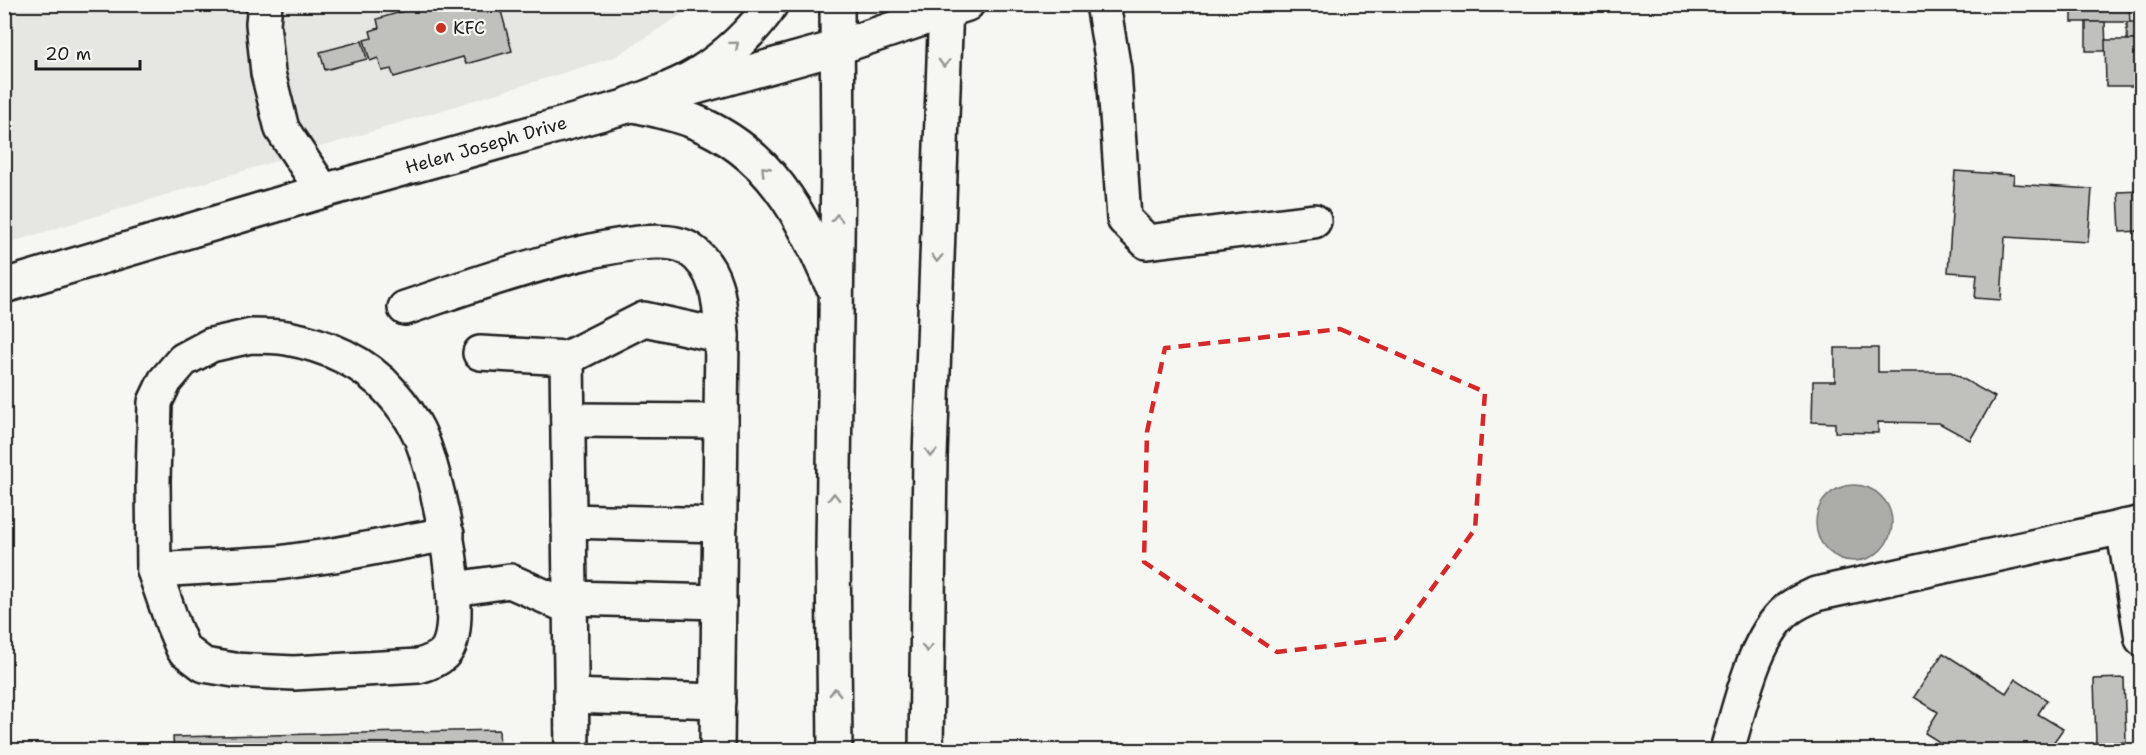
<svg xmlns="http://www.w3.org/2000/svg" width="2146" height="755" font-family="'Shantell Sans',sans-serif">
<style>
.built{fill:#e6e6e2}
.water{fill:#acaca9;stroke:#727271;stroke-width:1.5}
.building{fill:#c0c0bd;stroke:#1c1c1c;stroke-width:1.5}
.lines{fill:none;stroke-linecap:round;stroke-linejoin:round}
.minor-casing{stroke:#1c1c1c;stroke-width:38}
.major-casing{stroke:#1c1c1c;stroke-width:38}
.minor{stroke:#f6f6f2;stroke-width:33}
.major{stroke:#f6f6f2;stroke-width:33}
.oneway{stroke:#949492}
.marked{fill:none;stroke:#d62828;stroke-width:4.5;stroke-dasharray:12 8;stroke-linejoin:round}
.poi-dot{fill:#c8321e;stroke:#f6f6f2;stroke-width:2}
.labels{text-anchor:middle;stroke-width:4.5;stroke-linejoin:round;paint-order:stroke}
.poi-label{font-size:18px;fill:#1c1c1c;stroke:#f6f6f2;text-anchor:start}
.street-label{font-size:18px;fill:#1c1c1c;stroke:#f6f6f2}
</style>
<rect width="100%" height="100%" fill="#f6f6f2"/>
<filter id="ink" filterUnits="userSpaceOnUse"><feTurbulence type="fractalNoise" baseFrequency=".0167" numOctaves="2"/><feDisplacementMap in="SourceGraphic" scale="12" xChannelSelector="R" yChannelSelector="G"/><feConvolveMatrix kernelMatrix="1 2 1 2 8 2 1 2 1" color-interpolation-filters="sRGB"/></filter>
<g filter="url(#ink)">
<polygon class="built" points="5,5 696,5 615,57 5,244"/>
<circle class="water" cx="1854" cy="523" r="38"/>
<g class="building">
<polygon points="428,4 499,4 512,51 466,64 463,57 394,77 391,69 382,71 378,58 370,61 364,40 372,38 370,31 379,28 377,19"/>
<polygon points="2072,4 2129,4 2130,22 2072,22"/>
<rect x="2137" y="4" width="5" height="9"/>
<polygon points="2086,22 2105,22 2106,51 2086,51"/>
<rect x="2127" y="22" width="12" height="18"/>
<polygon points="2140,31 2142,31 2142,86 2106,86 2105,40 2139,40"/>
<polygon points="362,41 367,59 325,70 320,52"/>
<polygon points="1955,171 2014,175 2013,184 2092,189 2088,242 2005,237 2001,300 1975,298 1977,274 1948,272"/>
<polygon points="2142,191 2142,231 2120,232 2118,192"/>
<polygon points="2137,231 2142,231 2142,289 2139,290"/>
<polygon points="2142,289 2142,384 2139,290"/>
<polygon points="1835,348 1878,348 1878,372 1951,372 1995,397 1970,440 1939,423 1878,422 1878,433 1835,432 1835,423 1812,422 1813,381 1835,381"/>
<polygon points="1943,653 2006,693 2015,679 2047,700 2038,714 2063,729 2048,750 1952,750 1925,733 1938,712 1914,697"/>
<polygon points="2124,678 2126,742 2096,743 2094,679"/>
<polygon points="499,730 500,750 174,750 173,737"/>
</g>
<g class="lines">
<g class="minor-casing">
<g id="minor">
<polyline points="265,4 263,23 268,73 282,129 323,191"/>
<polyline points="1103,4 1114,70 1124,219 1147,242 1314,221"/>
<polyline points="4,286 323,191 836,48 967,4"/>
<path d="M405 308C457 291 646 220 689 249 719 269 720 304 722 336L717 750"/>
<path d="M251 336C263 336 276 336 287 338 326 345 365 362 391 392 400 402 411 417 417 429 436 466 467 612 448 648 442 659 429 663 418 666L294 673 234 670 204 665 183 649 173 625 154 570 153 481 155 402 165 381 183 360 211 345Z"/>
<polyline points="480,353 567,358 644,319 722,336"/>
<polyline points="567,358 572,750"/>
<polyline points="568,420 721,421"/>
<polyline points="569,521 720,525"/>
<polyline points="2123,527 2142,639"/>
<polyline points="154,570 278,563 334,555 447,534"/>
<polyline points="454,589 510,581 571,608"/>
<polyline points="570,598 719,602"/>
<polyline points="571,696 718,701"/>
<path d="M1727 750C1740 707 1753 640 1787 610 1795 603 1806 599 1816 594L2142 523"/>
</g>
</g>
<g class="major-casing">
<g id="major">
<path d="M630 104C651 109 673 113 693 121 770 152 800 212 831 283"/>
<path d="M630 104C652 95 678 87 698 74 724 58 755 30 771 4"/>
<polyline points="835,750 833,548 838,166 837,4"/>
<polyline points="926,750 930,457 946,4"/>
</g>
</g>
<use href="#minor" class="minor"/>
<use href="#major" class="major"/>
</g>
<defs><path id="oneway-chevron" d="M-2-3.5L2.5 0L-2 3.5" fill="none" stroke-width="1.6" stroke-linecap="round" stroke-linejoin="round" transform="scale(1.5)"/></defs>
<g class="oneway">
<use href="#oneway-chevron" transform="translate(735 45) rotate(-40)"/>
<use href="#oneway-chevron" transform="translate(944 63) rotate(92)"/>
<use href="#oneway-chevron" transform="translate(765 170) rotate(-134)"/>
<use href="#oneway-chevron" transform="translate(837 218) rotate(-89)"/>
<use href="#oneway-chevron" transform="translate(937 258) rotate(92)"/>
<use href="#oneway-chevron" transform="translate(931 453) rotate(92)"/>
<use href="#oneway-chevron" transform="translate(834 497) rotate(-90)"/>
<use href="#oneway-chevron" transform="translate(927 648) rotate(91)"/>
<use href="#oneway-chevron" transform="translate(835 692) rotate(-91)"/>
</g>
</g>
<path class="marked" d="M1340 329 1485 392 1475 529 1396 638 1277 652 1144 562 1147 432 1165 348Z"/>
<circle class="poi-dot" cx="441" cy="28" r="6"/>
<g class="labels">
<g class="poi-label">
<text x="453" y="34">KFC</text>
</g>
<g class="street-label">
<text transform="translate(486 145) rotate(-16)" y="6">Helen Joseph Drive</text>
</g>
</g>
<rect width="2146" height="755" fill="none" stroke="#f6f6f2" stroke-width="24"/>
<rect x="12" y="12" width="2122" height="731" fill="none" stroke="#1c1c1c" stroke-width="2" filter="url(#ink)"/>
<path d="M36 60v9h104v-9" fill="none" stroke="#1c1c1c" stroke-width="3"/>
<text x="45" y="60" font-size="18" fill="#1c1c1c" stroke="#f6f6f2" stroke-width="4.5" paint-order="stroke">20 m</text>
</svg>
